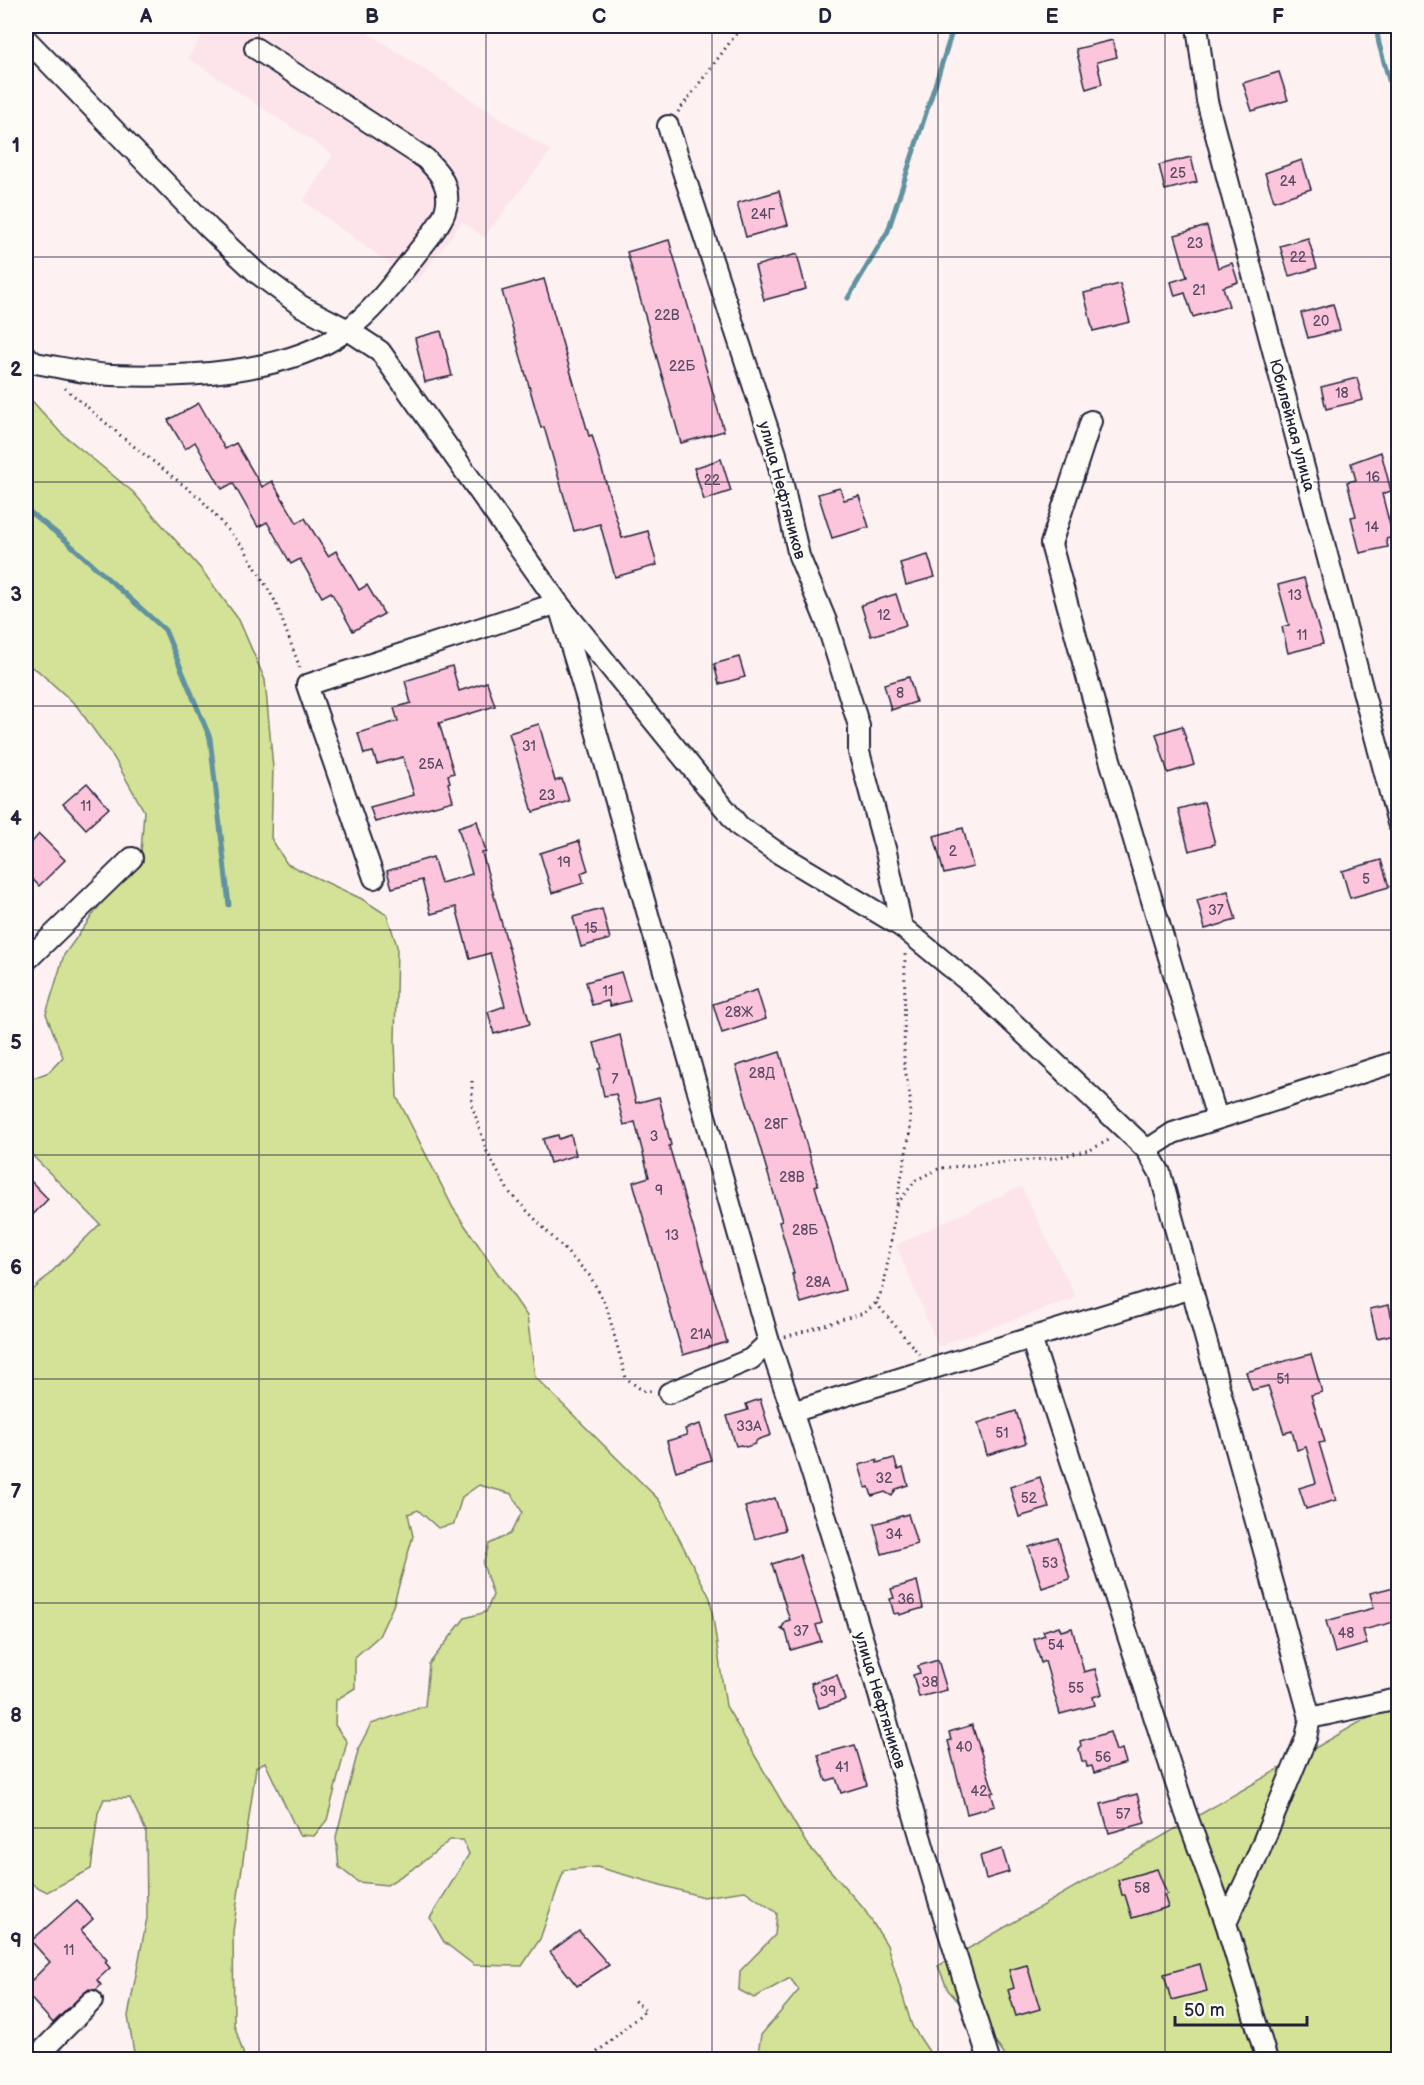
<svg xmlns="http://www.w3.org/2000/svg" width="1424" height="2085" font-family="'Balsamiq Sans',sans-serif">
<style>
.built{fill:#fde4eb}
.green{fill:#d3e296;stroke:#7a8268;stroke-width:1.5}
.lines{fill:none;stroke-linecap:round;stroke-linejoin:round}
.stream{stroke:#6192a0;stroke-width:5}
.building{fill:#fcc5dc;stroke:#22223b;stroke-width:1.5}
.minor-casing{stroke:#22223b;stroke-width:24}
.path{stroke:#22223b;stroke-width:3;stroke-dasharray:1.5 4.5;stroke-linecap:butt}
.minor{stroke:#fdfcf7;stroke-width:20}
.grid{fill:none;stroke:#22223b;stroke-width:1.5;stroke-opacity:0.55}
.labels{text-anchor:middle;stroke-width:6;stroke-linejoin:round;paint-order:stroke}
.number-label{font-size:14px;fill:#584b63}
.street-label{font-size:16px;fill:#22223b;stroke:#fdfcf7}
.neatline{fill:none;stroke:#22223b;stroke-width:2}
.grid-label{font-size:20px;text-anchor:middle;font-weight:bold;fill:#22223b}
</style>
<rect width="100%" height="100%" fill="#fdf1f2"/>
<filter id="ink" filterUnits="userSpaceOnUse"><feTurbulence type="fractalNoise" baseFrequency=".0167" numOctaves="2"/><feDisplacementMap in="SourceGraphic" scale="12" xChannelSelector="R" yChannelSelector="G"/><feConvolveMatrix kernelMatrix="1 2 1 2 8 2 1 2 1" color-interpolation-filters="sRGB"/></filter>
<g filter="url(#ink)">
<g class="built">
<polygon points="208,26 357,26 551,151 484,237 462,222 416,283 303,201 333,155 188,58"/>
<polygon points="1021,1186 1076,1298 938,1346 896,1245"/>
</g>
<g class="green">
<polygon points="26,394 60,432 133,492 201,569 239,620 265,680 273,768 271,838 287,864 362,899 387,915 397,946 395,1042 397,1097 453,1208 527,1316 535,1377 659,1500 710,1598 726,1706 806,1843 864,1909 887,1945 912,2026 934,2059 757,2059 761,2035 799,1990 790,1978 754,1998 739,1990 740,1971 775,1935 777,1913 745,1891 703,1897 597,1867 564,1870 540,1939 522,1966 474,1965 444,1942 430,1918 469,1854 463,1840 450,1840 419,1865 387,1885 358,1882 339,1867 336,1837 359,1747 371,1724 425,1706 429,1664 465,1618 486,1612 493,1595 483,1564 489,1544 510,1534 522,1512 512,1494 479,1485 462,1497 454,1524 438,1528 418,1510 408,1514 413,1536 393,1606 379,1636 355,1657 355,1688 336,1700 335,1725 347,1742 327,1820 314,1836 299,1835 265,1762 256,1767 233,1932 234,2024 245,2059 135,2059 128,2016 147,1918 146,1831 130,1798 104,1799 98,1813 91,1869 47,1892 26,1881 26,1297 100,1224 26,1149 26,1088 28,1080 49,1072 63,1057 46,1014 64,955 102,902 140,866 144,811 114,758 76,705 37,670 26,665"/>
<polygon points="1398,1700 1398,2059 1007,2059 999,2047 948,1990 938,1966"/>
</g>
<g class="lines">
<g class="stream">
<polyline points="1376,26 1379,44 1398,112"/>
<polyline points="848,298 888,231 954,26"/>
<polyline points="26,509 64,539 165,630 210,738 229,905"/>
</g>
</g>
<g class="building">
<polygon points="1113,40 1117,57 1097,62 1102,84 1086,89 1076,49"/>
<polygon points="1279,72 1288,100 1252,111 1243,83"/>
<polygon points="1191,157 1197,182 1165,190 1159,165"/>
<polygon points="1302,160 1311,189 1274,201 1265,173"/>
<polygon points="779,191 788,225 746,237 737,203"/>
<polygon points="1207,226 1218,268 1232,263 1238,282 1223,287 1229,306 1193,317 1185,293 1175,296 1171,282 1187,277 1175,235"/>
<polygon points="1308,238 1317,268 1289,276 1280,246"/>
<polygon points="669,240 724,431 681,443 627,252"/>
<polygon points="797,254 806,289 764,300 755,266"/>
<polygon points="544,279 589,436 592,435 622,538 648,531 657,565 615,577 600,524 574,531 544,427 541,428 502,291"/>
<polygon points="1120,284 1130,322 1093,331 1084,293"/>
<polygon points="1333,304 1340,330 1308,338 1301,313"/>
<polygon points="441,331 452,376 425,382 415,338"/>
<polygon points="1357,378 1363,400 1326,409 1321,387"/>
<polygon points="199,403 225,449 236,443 262,487 272,481 297,523 305,518 328,556 336,551 359,590 367,585 384,614 353,631 331,592 322,597 300,559 291,564 267,522 258,527 233,483 222,489 195,442 185,449 168,420"/>
<polygon points="1381,452 1391,491 1382,494 1393,537 1386,539 1388,547 1360,553 1351,517 1356,516 1347,482 1356,480 1351,463"/>
<polygon points="721,459 731,491 704,500 694,468"/>
<polygon points="840,488 844,500 859,496 869,527 832,538 818,494"/>
<polygon points="928,555 935,577 906,585 900,563"/>
<polygon points="1304,578 1323,644 1288,653 1282,627 1289,625 1278,585"/>
<polygon points="896,594 906,625 871,636 861,605"/>
<polygon points="739,657 745,677 719,684 714,664"/>
<polygon points="452,666 459,691 487,682 495,706 439,723 454,773 448,775 450,782 448,783 453,801 375,822 370,807 414,795 403,757 377,764 373,752 364,754 358,733 398,721 394,708 411,703 405,681"/>
<polygon points="909,677 916,702 891,710 884,684"/>
<polygon points="539,724 555,781 562,779 569,801 533,812 509,733"/>
<polygon points="1182,726 1194,765 1168,773 1156,734"/>
<polygon points="87,783 109,808 86,829 63,804"/>
<polygon points="1204,802 1215,844 1189,851 1178,809"/>
<polygon points="477,821 486,852 482,853 530,1024 494,1034 488,1012 505,1006 490,953 470,959 456,907 431,914 422,880 392,888 387,871 433,857 441,883 472,874 458,827"/>
<polygon points="963,828 973,867 944,874 934,836"/>
<polygon points="39,834 65,860 39,886 26,872 26,849"/>
<polygon points="579,841 588,870 581,873 584,883 552,893 540,853"/>
<polygon points="1381,860 1389,887 1350,898 1342,871"/>
<polygon points="1228,891 1236,920 1205,929 1197,900"/>
<polygon points="602,909 610,939 581,947 573,917"/>
<polygon points="621,972 630,1001 610,1006 608,1001 592,1005 586,982"/>
<polygon points="757,990 766,1019 722,1033 713,1004"/>
<polygon points="620,1035 636,1103 659,1097 671,1145 669,1146 727,1342 683,1355 633,1182 649,1177 635,1122 624,1125 616,1094 604,1096 598,1069 601,1068 594,1043"/>
<polygon points="780,1052 818,1185 815,1186 845,1290 801,1303 792,1274 794,1274 779,1222 782,1221 736,1066"/>
<polygon points="558,1135 559,1139 571,1135 576,1155 550,1163 543,1139"/>
<polygon points="26,1176 48,1199 26,1222"/>
<polygon points="1389,1305 1395,1334 1377,1338 1370,1309"/>
<polygon points="1311,1354 1322,1392 1311,1395 1325,1442 1319,1443 1336,1500 1306,1509 1299,1488 1316,1483 1306,1447 1297,1450 1292,1431 1284,1433 1268,1386 1252,1390 1246,1372"/>
<polygon points="760,1399 771,1435 757,1440 755,1444 746,1447 741,1445 736,1446 727,1416 748,1410 746,1404"/>
<polygon points="1016,1411 1026,1443 987,1455 978,1423"/>
<polygon points="700,1424 711,1460 676,1471 667,1441 687,1435 685,1429"/>
<polygon points="894,1458 898,1470 903,1468 908,1485 896,1489 892,1496 885,1492 872,1496 869,1487 866,1488 859,1465 877,1460 877,1463"/>
<polygon points="1040,1477 1049,1508 1019,1517 1010,1487"/>
<polygon points="775,1498 785,1530 755,1539 745,1507"/>
<polygon points="908,1514 917,1544 882,1554 874,1524"/>
<polygon points="1058,1538 1070,1579 1042,1588 1029,1547"/>
<polygon points="800,1555 822,1623 816,1625 821,1641 791,1650 786,1632 781,1629 786,1621 790,1620 772,1564"/>
<polygon points="917,1581 923,1608 899,1615 899,1613 894,1614 890,1599 894,1598 891,1589"/>
<polygon points="1398,1586 1398,1621 1363,1630 1367,1644 1335,1653 1326,1621 1374,1608 1370,1593"/>
<polygon points="1059,1626 1061,1631 1072,1628 1084,1672 1095,1669 1102,1694 1093,1697 1095,1705 1060,1714 1045,1661 1041,1663 1034,1639 1045,1635 1043,1631"/>
<polygon points="938,1660 947,1690 919,1697 913,1675 920,1673 918,1666"/>
<polygon points="837,1675 845,1700 819,1708 811,1683"/>
<polygon points="972,1725 994,1792 991,1793 995,1806 967,1814 948,1741 951,1740 949,1732"/>
<polygon points="1110,1732 1116,1751 1122,1749 1126,1763 1094,1773 1092,1766 1087,1767 1086,1762 1082,1761 1079,1749 1081,1746 1080,1741"/>
<polygon points="855,1745 867,1785 841,1793 836,1778 826,1781 818,1755"/>
<polygon points="1137,1794 1145,1823 1109,1833 1101,1804"/>
<polygon points="1002,1849 1009,1872 986,1879 980,1856"/>
<polygon points="1157,1869 1167,1894 1164,1895 1168,1907 1132,1918 1125,1895 1122,1895 1118,1880"/>
<polygon points="77,1900 93,1919 81,1930 107,1960 105,1962 110,1968 97,1980 101,1985 96,1990 89,1989 84,1993 53,2023 26,1993 26,1986 50,1962 31,1941"/>
<polygon points="579,1931 609,1965 577,1986 550,1952"/>
<polygon points="1200,1964 1207,1991 1171,2000 1164,1974"/>
<polygon points="1027,1965 1040,2009 1016,2016 1008,1990 1014,1988 1009,1970"/>
</g>
<g class="lines">
<g class="minor-casing">
<g id="minor">
<polyline points="1197,26 1207,101 1398,823"/>
<polyline points="26,39 210,229 257,273 301,306 348,330 380,351 558,603 739,826 775,851 902,927 975,987 1147,1150"/>
<polyline points="668,126 776,454 799,556 826,621 859,726 859,752 886,852 902,927"/>
<path d="M26 356 35 363C60 367 87 374 112 375 183 378 287 374 346 331 376 309 397 278 420 249 437 227 458 207 441 177 438 171 431 165 426 159L255 48"/>
<polyline points="1091,421 1051,544 1105,743 1217,1118"/>
<path d="M374 878 307 685 558 603 587 699 769 1342C829 1518 880 1698 932 1877 950 1938 970 1999 989 2060"/>
<polyline points="26,961 132,858"/>
<polyline points="1031,1338 1185,1811 1226,1923"/>
<polyline points="669,1393 751,1359 769,1342"/>
<polyline points="792,1412 1192,1288"/>
<polyline points="1310,1718 1160,1173 1147,1150 1173,1133 1398,1061"/>
<polyline points="33,2060 92,2001"/>
<polyline points="1267,2060 1226,1923 1256,1859 1306,1738 1310,1718 1398,1699"/>
</g>
</g>
<g class="path">
<polyline points="678,112 742,26"/>
<polyline points="65,388 127,441 200,498 244,548 275,601 300,668"/>
<polyline points="472,1081 472,1105 487,1152 509,1192 590,1276 606,1305 626,1378 643,1391 651,1391"/>
<polyline points="897,1204 916,1180 940,1168 1054,1158 1090,1150 1109,1140"/>
<polyline points="876,1303 919,1354"/>
<polyline points="785,1337 864,1313 876,1303 884,1286 896,1206 910,1132 910,1098 904,1063 905,953"/>
<polyline points="588,2060 646,2010 632,1999"/>
</g>
<use href="#minor" class="minor"/>
</g>
</g>
<path class="grid" d="M259 26V2060M486 26V2060M712 26V2060M938 26V2060M1165 26V2060M26 257H1398M26 482H1398M26 706H1398M26 930H1398M26 1155H1398M26 1379H1398M26 1603H1398M26 1828H1398"/>
<g class="labels">
<g class="number-label">
<text x="1178" y="178">25</text>
<text x="1288" y="186">24</text>
<text x="763" y="219">24Г</text>
<text x="1195" y="248">23</text>
<text x="1298" y="262">22</text>
<text x="1199" y="295">21</text>
<text x="667" y="320">22В</text>
<text x="1321" y="326">20</text>
<text x="682" y="371">22Б</text>
<text x="1342" y="398">18</text>
<text x="1373" y="482">16</text>
<text x="712" y="485">22</text>
<text x="1372" y="532">14</text>
<text x="1295" y="600">13</text>
<text x="884" y="620">12</text>
<text x="1302" y="640">11</text>
<text x="900" y="698">8</text>
<text x="529" y="751">31</text>
<text x="431" y="769">25А</text>
<text x="547" y="800">23</text>
<text x="86" y="811">11</text>
<text x="953" y="856">2</text>
<text x="564" y="867">19</text>
<text x="1366" y="884">5</text>
<text x="1216" y="915">37</text>
<text x="591" y="933">15</text>
<text x="608" y="996">11</text>
<text x="739" y="1017">28Ж</text>
<text x="762" y="1078">28Д</text>
<text x="615" y="1084">7</text>
<text x="776" y="1129">28Г</text>
<text x="654" y="1141">3</text>
<text x="792" y="1182">28В</text>
<text x="659" y="1195">9</text>
<text x="805" y="1235">28Б</text>
<text x="672" y="1240">13</text>
<text x="818" y="1287">28А</text>
<text x="701" y="1339">21А</text>
<text x="1283" y="1384">51</text>
<text x="749" y="1431">33А</text>
<text x="1002" y="1438">51</text>
<text x="884" y="1483">32</text>
<text x="1029" y="1503">52</text>
<text x="894" y="1539">34</text>
<text x="1050" y="1568">53</text>
<text x="906" y="1604">36</text>
<text x="801" y="1636">37</text>
<text x="1346" y="1638">48</text>
<text x="1056" y="1650">54</text>
<text x="930" y="1687">38</text>
<text x="1076" y="1693">55</text>
<text x="828" y="1696">39</text>
<text x="964" y="1752">40</text>
<text x="1103" y="1762">56</text>
<text x="842" y="1772">41</text>
<text x="979" y="1796">42</text>
<text x="1123" y="1819">57</text>
<text x="1142" y="1893">58</text>
<text x="69" y="1955">11</text>
</g>
<g class="street-label">
<text transform="translate(1293 425) rotate(75)" y="6">Юбилейная улица</text>
<text transform="translate(783 490) rotate(75)" y="6">улица Нефтяников</text>
<text transform="translate(881 1700) rotate(73)" y="6">улица Нефтяников</text>
</g>
</g>
<rect width="1424" height="2085" fill="none" stroke="#fdfcf7" stroke-width="66"/>
<path d="M1175 2016v9h132v-9" fill="none" stroke="#22223b" stroke-width="3"/>
<text x="1184" y="2016" font-size="18" fill="#22223b" stroke="#fdfcf7" stroke-width="4.5" paint-order="stroke">50 m</text>
<rect x="33" y="33" width="1358" height="2019" class="neatline"/>
<g class="grid-label">
<text x="146" y="23">A</text>
<text x="372" y="23">B</text>
<text x="599" y="23">C</text>
<text x="825" y="23">D</text>
<text x="1052" y="23">E</text>
<text x="1278" y="23">F</text>
<text x="16" y="152">1</text>
<text x="16" y="376">2</text>
<text x="16" y="601">3</text>
<text x="16" y="825">4</text>
<text x="16" y="1049">5</text>
<text x="16" y="1274">6</text>
<text x="16" y="1498">7</text>
<text x="16" y="1722">8</text>
<text x="16" y="1947">9</text>
</g>
</svg>
